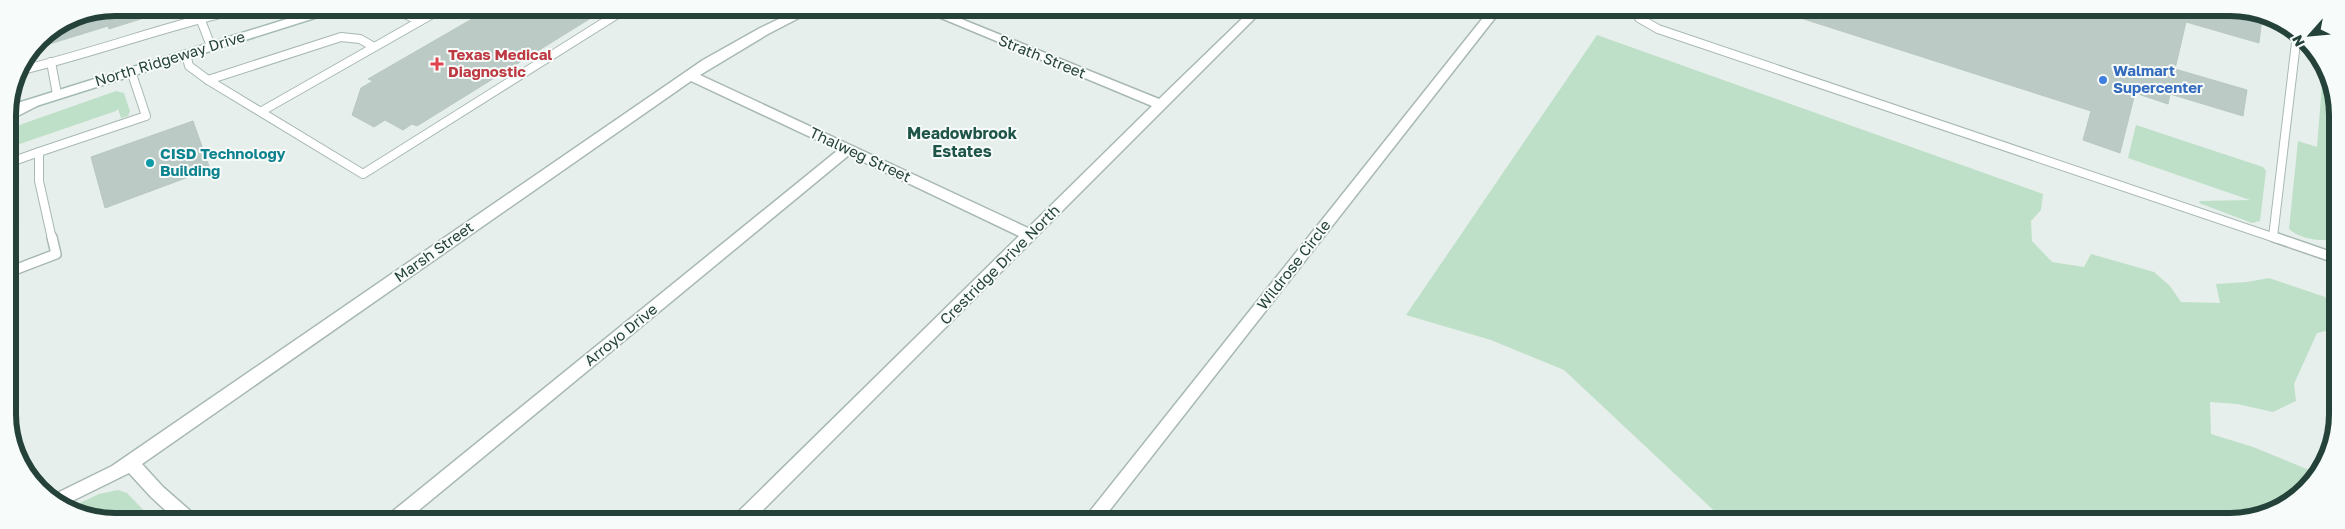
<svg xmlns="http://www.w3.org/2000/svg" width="2345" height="529" font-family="'Golos Text',sans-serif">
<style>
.green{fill:#bfe0c8}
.building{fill:#bbcac4;stroke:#b8c9c2}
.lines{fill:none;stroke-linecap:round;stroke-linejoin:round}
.lane-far1-casing{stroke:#a8b8b2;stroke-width:10}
.lane-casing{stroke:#a8b8b2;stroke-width:12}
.street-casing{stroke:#a8b8b2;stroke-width:3}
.secondary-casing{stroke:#a4bbb3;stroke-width:3}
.lane-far1{stroke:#fff;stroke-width:8}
.lane{stroke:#fff;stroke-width:9}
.street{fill:#fff;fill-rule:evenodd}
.secondary{fill:#fff;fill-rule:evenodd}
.health-dot{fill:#e0444e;stroke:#f7fbf9;stroke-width:2}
.shop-dot{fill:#3f7fe0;stroke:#f7fbf9;stroke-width:2}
.culture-dot{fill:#0f9aa8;stroke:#f7fbf9;stroke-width:2}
.labels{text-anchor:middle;stroke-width:4;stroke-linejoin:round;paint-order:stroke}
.health-label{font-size:15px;font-weight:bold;fill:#be3a42;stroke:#f7fbf9;text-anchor:start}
.street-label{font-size:15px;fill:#24423a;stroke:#f7fbf9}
.shop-label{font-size:15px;font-weight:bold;fill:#366cbe;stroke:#f7fbf9;text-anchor:start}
.culture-label{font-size:15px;font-weight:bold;fill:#0d838f;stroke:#f7fbf9;text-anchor:start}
.neighbourhood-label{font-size:16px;font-weight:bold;fill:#1f5548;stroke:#f7fbf9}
.rim{fill:none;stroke:#24423a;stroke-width:6}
</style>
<rect width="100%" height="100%" fill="#e6efeb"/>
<g class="green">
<polygon points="1597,35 2043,194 2041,210 2031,221 2032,241 2052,262 2084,267 2091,254 2154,272 2170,286 2181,302 2220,303 2216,284 2247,282 2269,278 2334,300 2334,329 2317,333 2294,384 2296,401 2273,412 2237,404 2210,402 2211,434 2253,447 2314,472 2301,494 2236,521 1725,521 1564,370 1491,340 1406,315"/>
<path d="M2323 71 2335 94V239C2321 242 2300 239 2289 229L2298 141 2317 147Z"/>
<polygon points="116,91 124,93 130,111 128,116 121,118 118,109 116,111 8,148 8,129"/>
<polygon points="2136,125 2263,167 2266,171 2260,221 2252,223 2199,203 2200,201 2250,200 2128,158"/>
<polygon points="118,490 127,493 153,520 95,519 71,507 99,494"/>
</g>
<g class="building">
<polygon points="116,8 165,8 166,11 109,29 108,26 33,49 39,39 74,16"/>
<polygon points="491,8 607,8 417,126 412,124 403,130 385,120 374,127 352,115 361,88 373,81 368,79"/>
<polygon points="1786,9 2236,10 2262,17 2259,43 2186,22 2175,69 2247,90 2243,116 2170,94 2168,104 2135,93 2120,153 2083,140 2091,111 1785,13"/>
<polygon points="193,121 210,169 105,208 91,157"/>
</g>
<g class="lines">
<g class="lane-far1-casing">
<g id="lane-far1">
<polyline points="392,8 420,21"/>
<polyline points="1635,9 1639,18 1658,29 2278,239"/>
<polyline points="200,18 211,46"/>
<polyline points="186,54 189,66 208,80 363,174 627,8"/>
<polyline points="51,62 57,94"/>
<path d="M18 71C94 53 168 25 244 8"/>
<polyline points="208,80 341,37 360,39 374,47"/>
<polyline points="262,111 443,8"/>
<polyline points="8,163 39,152"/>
<polyline points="2273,237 2297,34"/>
<polyline points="52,239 39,181 39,152 146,116 131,71"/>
</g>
</g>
<g class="lane-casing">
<g id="lane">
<polyline points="2274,237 2335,258"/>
<polyline points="9,272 56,254 52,237"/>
</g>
</g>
<g class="street-casing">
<g id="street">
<polygon points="802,8 818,8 768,34 700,75 1028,228 1152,106 917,8 934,8 1159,99 1252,9 1264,9 753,520 732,520 735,515 1019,236 849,155 407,520 385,520 388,515 838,150 691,81 142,464 163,487 195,515 198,520 176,520 151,497 129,473 66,504 51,496 112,466 703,60 760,28"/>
<polygon points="1490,9 1502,9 1102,520 1083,520"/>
<polygon points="32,99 39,103 37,106 8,121 8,111"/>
</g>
</g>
<g class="secondary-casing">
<polygon id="secondary" points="322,8 339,8 337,11 8,115 8,106"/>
</g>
<use href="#lane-far1" class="lane-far1"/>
<use href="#lane" class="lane"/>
<use href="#street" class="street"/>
<use href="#secondary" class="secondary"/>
</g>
<path class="health-dot" d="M434.5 56.5h5v5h5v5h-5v5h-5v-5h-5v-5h5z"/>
<circle class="shop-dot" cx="2103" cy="80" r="5"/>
<circle class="culture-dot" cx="150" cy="163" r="5"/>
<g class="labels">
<g class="health-label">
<text x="448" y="60">Texas Medical<tspan x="448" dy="17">Diagnostic</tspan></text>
</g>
<g class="street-label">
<text transform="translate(1042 57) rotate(22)" y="5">Strath Street</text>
<text transform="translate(170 59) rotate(-17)" y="5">North Ridgeway Drive</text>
<text transform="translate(860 155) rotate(25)" y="5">Thalweg Street</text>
<text transform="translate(434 252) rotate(-35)" y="5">Marsh Street</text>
<text transform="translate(1000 265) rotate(-45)" y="5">Crestridge Drive North</text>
<text transform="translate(1294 265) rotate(-52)" y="5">Wildrose Circle</text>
<text transform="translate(621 335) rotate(-39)" y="5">Arroyo Drive</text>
</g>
<g class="shop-label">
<text x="2113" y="76">Walmart<tspan x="2113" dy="17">Supercenter</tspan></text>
</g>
<g class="culture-label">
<text x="160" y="159">CISD Technology<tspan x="160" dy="17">Building</tspan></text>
</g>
<g class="neighbourhood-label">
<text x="962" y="139">Meadowbrook<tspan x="962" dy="18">Estates</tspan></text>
</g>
</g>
<path d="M0 0H2345V529H0ZM115 16H2230A99 99 0 0 1 2329 115V414A99 99 0 0 1 2230 513H115A99 99 0 0 1 16 414V115A99 99 0 0 1 115 16Z" fill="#f7fbf9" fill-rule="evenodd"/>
<path class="rim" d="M115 16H2230A99 99 0 0 1 2329 115V414A99 99 0 0 1 2230 513H115A99 99 0 0 1 16 414V115A99 99 0 0 1 115 16Z"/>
<g transform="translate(2310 35) rotate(243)" stroke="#f7fbf9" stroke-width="4" paint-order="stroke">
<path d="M0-4L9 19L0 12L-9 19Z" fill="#24423a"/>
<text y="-8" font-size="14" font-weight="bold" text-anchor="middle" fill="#24423a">N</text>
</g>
</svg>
